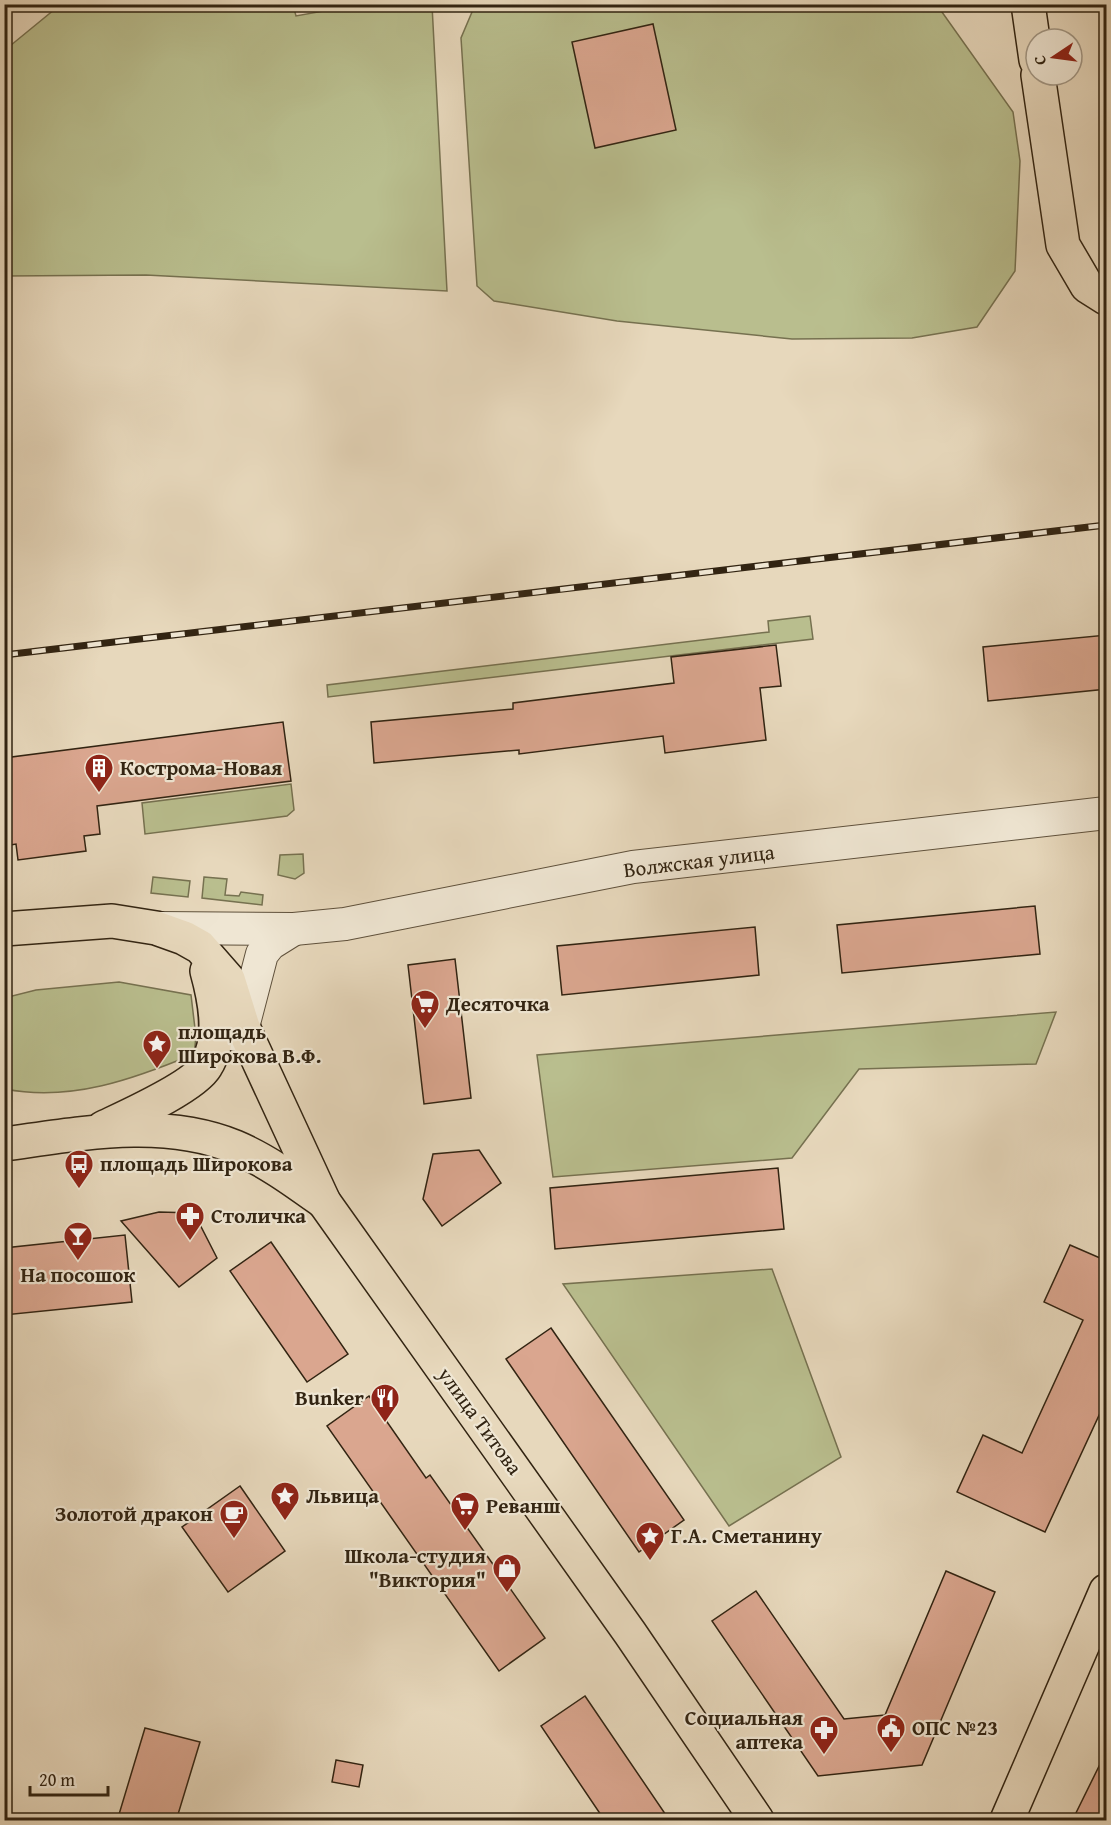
<svg xmlns="http://www.w3.org/2000/svg" width="1111" height="1825" font-family="'Gentium Book Plus',serif">
<style>
.green{fill:#b9be8e;stroke:#767150;stroke-width:1.5}
.building{fill:#daa68f;stroke:#322412;stroke-width:1.5}
.lines{fill:none;stroke-linecap:round;stroke-linejoin:round}
.minor-casing{stroke:#5f513c;stroke-width:34}
.major-casing{stroke:#322412;stroke-width:36}
.minor{stroke:#efe6d3;stroke-width:32}
.major{stroke:#e7d8bc;stroke-width:33}
.rail-casing{stroke:#322412;stroke-width:7}
.rail{stroke:#efe6d3;stroke-width:4.5;stroke-dasharray:14;stroke-linecap:butt}
.labels{text-anchor:middle;stroke-width:4.5;stroke-linejoin:round;paint-order:stroke}
.poi-label{font-size:21px;font-weight:bold;fill:#322412;stroke:#efe6d3;text-anchor:start}
.street-label{font-size:21px;fill:#322412;stroke:#efe6d3}
</style>
<rect width="100%" height="100%" fill="#e7d8bc"/>
<filter id="stains"><feTurbulence type="fractalNoise" baseFrequency=".00333" numOctaves="4"/><feColorMatrix values="0 0 0 0 .2 0 0 0 0 .09 0 0 0 0 .02 0 0 0 .5 -.17"/></filter>
<radialGradient id="worn" r=".72"><stop offset=".6" stop-color="#630" stop-opacity="0"/><stop offset="1" stop-color="#630" stop-opacity=".3"/></radialGradient>
<g class="green">
<polygon points="60,5 293,5 296,16 357,5 432,5 447,291 146,275 5,276 5,50"/>
<polygon points="475,5 937,5 1013,112 1020,161 1015,271 977,327 912,338 792,339 617,321 494,301 477,286 461,38"/>
<polygon points="810,616 813,639 328,697 327,685 769,632 768,621"/>
<polygon points="291,784 294,810 287,816 145,834 142,803"/>
<polygon points="303,854 304,873 295,879 278,875 280,855"/>
<polygon points="153,877 190,881 188,897 151,893"/>
<polygon points="204,877 227,879 225,895 239,896 241,892 263,895 262,905 202,898"/>
<path d="M119 982 191 995 196 1037 194 1054C134 1079 71 1102 5 1089L4 998 36 990Z"/>
<polygon points="1056,1012 1036,1064 859,1069 792,1158 553,1177 537,1055"/>
<polygon points="772,1269 841,1457 729,1526 563,1284"/>
</g>
<g class="building">
<polygon points="653,24 676,130 595,148 572,42"/>
<polygon points="1107,635 1107,689 988,701 983,647"/>
<polygon points="776,645 781,686 760,688 766,740 665,753 663,736 519,754 519,750 374,763 371,722 513,709 513,703 674,683 671,657"/>
<polygon points="283,722 291,781 97,806 100,834 84,836 86,851 18,860 16,844 4,846 4,758"/>
<polygon points="1035,906 1040,954 842,973 837,925"/>
<polygon points="755,927 759,975 562,995 557,946"/>
<polygon points="455,959 471,1098 424,1104 408,965"/>
<polygon points="479,1150 501,1183 442,1226 423,1199 433,1154"/>
<polygon points="778,1168 784,1229 555,1249 550,1188"/>
<polygon points="159,1212 194,1213 217,1258 179,1287 121,1221"/>
<polygon points="125,1235 132,1302 4,1315 4,1248"/>
<polygon points="271,1242 348,1354 307,1382 230,1271"/>
<polygon points="1070,1245 1107,1261 1107,1398 1045,1532 957,1492 983,1435 1022,1453 1083,1320 1044,1302"/>
<polygon points="551,1328 684,1520 639,1552 506,1359"/>
<polygon points="369,1396 426,1478 430,1475 545,1638 499,1671 327,1426"/>
<polygon points="240,1486 285,1551 228,1592 182,1527"/>
<polygon points="946,1571 995,1592 922,1765 818,1776 712,1621 756,1591 844,1719 885,1715"/>
<polygon points="585,1696 670,1821 605,1821 541,1726"/>
<polygon points="145,1728 200,1742 176,1821 117,1821"/>
<polygon points="1107,1750 1107,1821 1072,1821"/>
<polygon points="336,1760 363,1765 359,1787 332,1782"/>
</g>
<g class="lines">
<g class="minor-casing">
<g id="minor">
<polyline points="159,928 294,929 345,924 633,867 1106,813"/>
<polyline points="236,1035 243,1027 262,954 270,944 294,929"/>
</g>
</g>
<g class="major-casing">
<g id="major">
<polyline points="1028,4 1036,60"/>
<polyline points="1038,75 1063,245 1087,286 1106,298"/>
<polyline points="4,929 112,921 156,928 184,938 200,947 228,979 243,1027 324,1202 630,1633 757,1820"/>
<path d="M103 1128C126 1117 194 1087 206 1066 223 1039 215 1000 207 971"/>
<path d="M4 1144C79 1134 162 1117 235 1147 266 1160 296 1182 324 1202"/>
<polyline points="1007,1820 1106,1591"/>
</g>
</g>
<use href="#minor" class="minor"/>
<use href="#major" class="major"/>
<g class="rail-casing">
<polyline id="rail" points="4,655 1106,525"/>
</g>
<use href="#rail" class="rail"/>
</g>
<defs>
<g id="building-pin" transform="scale(1.5)"><path d="M0 17L-7.5 6A9.5 9.5 0 1 1 7.5 6Z" fill="#8f2418" stroke="#efe6d3"/><path d="M-4-6H4V6H1V3H-1V6H-4ZM-2.5-4.3h1.7v1.8h-1.7ZM.8-4.3h1.7v1.8H.8ZM-2.5-1h1.7V.8h-1.7ZM.8-1h1.7V.8H.8Z" fill="#fff"/></g>
<g id="supermarket-pin" transform="scale(1.5)"><path d="M0 17L-7.5 6A9.5 9.5 0 1 1 7.5 6Z" fill="#8f2418" stroke="#efe6d3"/><path d="M-6-5.5h2.5l.6 2H6L4.5 2H-2.5L-4.4-4H-6ZM-1.5 3.2a1.3 1.3 0 1 0 .1 0ZM3 3.2a1.3 1.3 0 1 0 .1 0Z" fill="#fff"/></g>
<g id="sight-pin" transform="scale(1.5)"><path d="M0 17L-7.5 6A9.5 9.5 0 1 1 7.5 6Z" fill="#8f2418" stroke="#efe6d3"/><path d="M0-6L1.8-2.2L6-1.7L2.9 1.2L3.7 5.4L0 3.3L-3.7 5.4L-2.9 1.2L-6-1.7L-1.8-2.2Z" fill="#fff"/></g>
<g id="bus-pin" transform="scale(1.5)"><path d="M0 17L-7.5 6A9.5 9.5 0 1 1 7.5 6Z" fill="#8f2418" stroke="#efe6d3"/><path d="M-5-6H5V4H4V6H2V4H-2V6H-4V4H-5ZM-3.5-4V0h7V-4ZM-3.5 1.2v1.5H-2V1.2ZM2 1.2v1.5H3.5V1.2Z" fill="#fff"/></g>
<g id="pharmacy-pin" transform="scale(1.5)"><path d="M0 17L-7.5 6A9.5 9.5 0 1 1 7.5 6Z" fill="#8f2418" stroke="#efe6d3"/><path d="M-2-6h4v4h4v4h-4v4h-4v-4h-4v-4h4Z" fill="#fff"/></g>
<g id="bar-pin" transform="scale(1.5)"><path d="M0 17L-7.5 6A9.5 9.5 0 1 1 7.5 6Z" fill="#8f2418" stroke="#efe6d3"/><path d="M-6-5H6L.8 .8V4.5H3.5V6h-7V4.5H-.8V.8Z" fill="#fff"/></g>
<g id="restaurant-pin" transform="scale(1.5)"><path d="M0 17L-7.5 6A9.5 9.5 0 1 1 7.5 6Z" fill="#8f2418" stroke="#efe6d3"/><path d="M-5-6h1v4h1v-4h1v4h1v-4h1v5L-1.5 .5V6h-2V.5L-5-1ZM5-6V6H3V1.5H1.5Q1.5-4 5-6Z" fill="#fff"/></g>
<g id="cafe-pin" transform="scale(1.5)"><path d="M0 17L-7.5 6A9.5 9.5 0 1 1 7.5 6Z" fill="#8f2418" stroke="#efe6d3"/><path d="M-5.5-4.5H6V0H3Q3 3.5 0 3.5H-2.5Q-5.5 3.5-5.5 0ZM3-3.2v2h1.7v-2ZM-6 4.5H4V6H-6Z" fill="#fff"/></g>
<g id="shop-pin" transform="scale(1.5)"><path d="M0 17L-7.5 6A9.5 9.5 0 1 1 7.5 6Z" fill="#8f2418" stroke="#efe6d3"/><path d="M-5-2.5h2.3a2.7 3.5 0 0 1 5.4 0H5L5.5 6h-11ZM-1.5-2.5h3a1.5 2.3 0 0 0-3 0Z" fill="#fff"/></g>
<g id="civic-pin" transform="scale(1.5)"><path d="M0 17L-7.5 6A9.5 9.5 0 1 1 7.5 6Z" fill="#8f2418" stroke="#efe6d3"/><path d="M-.6-6.5H3V-4.5H.6V-3L4-1V1h2V6H-6V1h2V-1L-.6-3ZM-1.2 2.5V6h2.4V2.5Z" fill="#fff"/></g>
</defs>
<g fill-rule="evenodd">
<use href="#building-pin" x="99" y="768"/>
<use href="#supermarket-pin" x="425" y="1004"/>
<use href="#sight-pin" x="157" y="1044"/>
<use href="#bus-pin" x="79" y="1164"/>
<use href="#pharmacy-pin" x="190" y="1216"/>
<use href="#bar-pin" x="78" y="1236"/>
<use href="#restaurant-pin" x="385" y="1398"/>
<use href="#sight-pin" x="285" y="1496"/>
<use href="#supermarket-pin" x="465" y="1506"/>
<use href="#cafe-pin" x="234" y="1514"/>
<use href="#sight-pin" x="650" y="1536"/>
<use href="#shop-pin" x="507" y="1568"/>
<use href="#civic-pin" x="891" y="1728"/>
<use href="#pharmacy-pin" x="824" y="1730"/>
</g>
<g class="labels">
<g class="poi-label">
<text x="120" y="775">Кострома-Новая</text>
<text x="446" y="1011">Десяточка</text>
<text x="178" y="1039">площадь<tspan x="178" dy="24">Широкова В.Ф.</tspan></text>
<text x="100" y="1171">площадь Широкова</text>
<text x="211" y="1223">Столичка</text>
<text x="78" y="1282" text-anchor="middle">На посошок</text>
<text x="364" y="1405" text-anchor="end">Bunker</text>
<text x="306" y="1503">Львица</text>
<text x="486" y="1513">Реванш</text>
<text x="213" y="1521" text-anchor="end">Золотой дракон</text>
<text x="671" y="1543">Г.А. Сметанину</text>
<text x="486" y="1563" text-anchor="end">Школа-студия<tspan x="486" dy="24">"Виктория"</tspan></text>
<text x="803" y="1725" text-anchor="end">Социальная<tspan x="803" dy="24">аптека</tspan></text>
<text x="912" y="1735">ОПС №23</text>
</g>
<g class="street-label">
<text transform="translate(699 861) rotate(-7)" y="7">Волжская улица</text>
<text transform="translate(480 1421) rotate(54)" y="7">улица Титова</text>
</g>
</g>
<rect width="1111" height="1825" fill="none" stroke="#e7d8bc" stroke-width="24"/>
<rect x="6" y="6" width="1099" height="1813" fill="none" stroke="#322412" stroke-width="3"/>
<rect x="12" y="12" width="1087" height="1801" fill="none" stroke="#322412" stroke-width="1.5"/>
<g transform="translate(1054 57) rotate(257)"><circle r="28" fill="#efe6d3" stroke="#a39886" stroke-width="1.5"/>
<path d="M0-4.5L10 22L0 15L-10 22Z" fill="#8f2418"/>
<text y="-9" font-size="16" font-weight="bold" text-anchor="middle" fill="#322412">С</text>
</g>
<path d="M30 1786v9h78v-9" fill="none" stroke="#322412" stroke-width="3"/>
<text x="39" y="1786" font-size="18" fill="#322412" stroke="#efe6d3" stroke-width="4.5" paint-order="stroke">20 m</text>
<rect width="100%" height="100%" filter="url(#stains)"/>
<rect width="100%" height="100%" fill="url(#worn)"/>
</svg>
